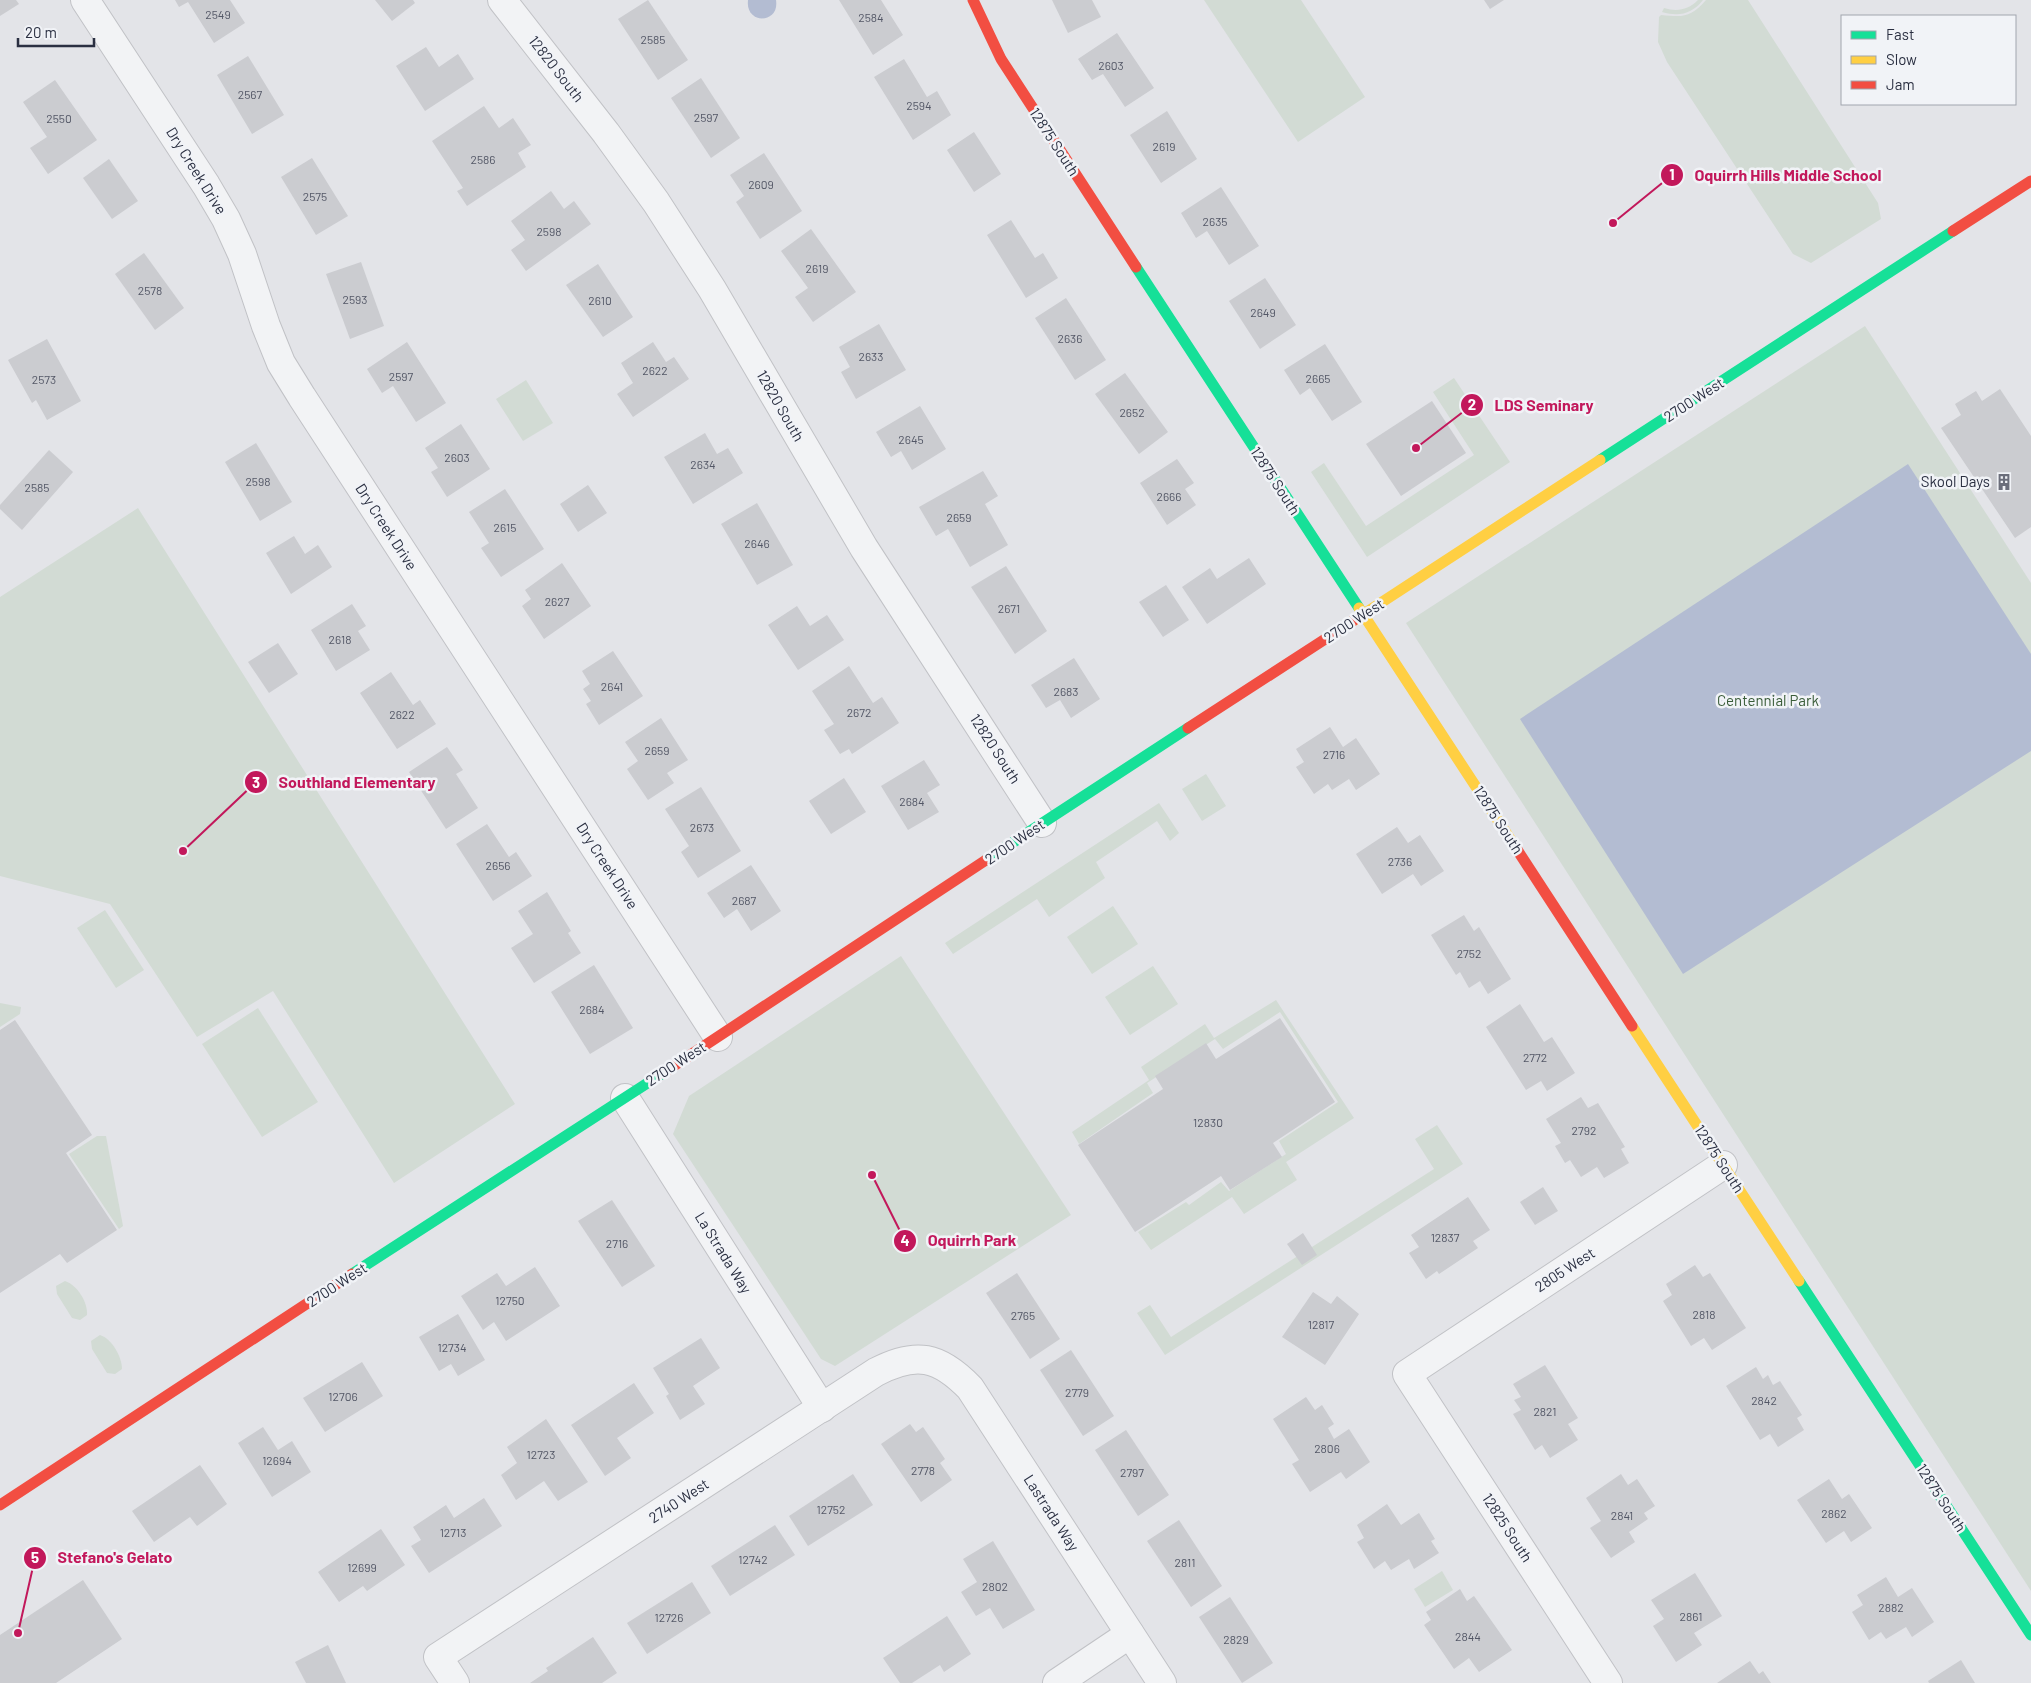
<svg xmlns="http://www.w3.org/2000/svg" width="2031" height="1683" font-family="Barlow,sans-serif">
<style>
.green{fill:#d2dbd4}
.water{fill:#b3bcd2}
.building{fill:#cbccd0}
.lines{fill:none;stroke-linecap:round;stroke-linejoin:round}
.street-casing{stroke:#c1c2c6;stroke-width:30}
.street{stroke:#f2f3f5;stroke-width:28}
.fast{stroke:#16e098;stroke-width:11}
.slow{stroke:#ffcf43;stroke-width:11}
.jam{stroke:#f24e42;stroke-width:11}
.labels{text-anchor:middle;stroke-width:5;stroke-linejoin:round;paint-order:stroke}
.number-label{font-size:12px;fill:#535766}
.street-label{font-size:15px;fill:#2a2f41;stroke:#f1f3f7}
.poi-label{font-size:15px;fill:#2a2f41;stroke:#f1f3f7;text-anchor:end}
.park-label{font-size:15px;fill:#395c38;stroke:#f1f3f7}
.leader{fill:none;stroke:#c2185b;stroke-width:2}
.callout-dot{fill:#c2185b;stroke:#f1f3f7;stroke-width:2}
.mark-label{font-size:15px;text-anchor:middle;font-weight:bold;fill:#fff}
.callout-label{font-size:16px;text-anchor:middle;font-weight:bold;fill:#c2185b;stroke:#f1f3f7;stroke-width:5;stroke-linejoin:round;paint-order:stroke}
</style>
<rect width="100%" height="100%" fill="#e3e4e8"/>
<g class="green">
<polygon points="1204,0 1301,0 1365,97 1298,142"/>
<path d="M1698 0H1703C1692 14 1679 17 1662 12L1664 8C1677 12 1688 10 1698 0Z"/>
<path d="M1706 0H1748L1878 203 1881 219 1811 263 1793 254 1667 62 1658 42 1659 17 1661 15C1684 17 1690 18 1706 0Z"/>
<polygon points="1865,326 2031,583 2031,1591 1406,623"/>
<polygon points="1454,378 1510,462 1367,557 1311,472 1324,463 1366,526 1474,455 1433,392"/>
<polygon points="526,380 553,423 523,441 496,399"/>
<polygon points="138,508 515,1104 394,1183 273,991 197,1037 110,904 0,876 0,597"/>
<polygon points="1206,774 1226,806 1202,821 1182,789"/>
<polygon points="1159,803 1179,833 1170,841 1157,821 1096,862 1105,878 1049,917 1037,899 953,954 945,943"/>
<polygon points="1113,906 1138,944 1092,974 1067,937"/>
<polygon points="105,910 144,970 116,988 77,928"/>
<polygon points="901,956 1071,1215 835,1366 821,1359 673,1134 689,1096"/>
<polygon points="1153,966 1178,1004 1130,1035 1105,997"/>
<polygon points="1276,1000 1354,1118 1286,1162 1297,1180 1244,1214 1232,1197 1151,1250 1138,1232 1186,1202 1189,1205 1221,1182 1229,1191 1286,1154 1279,1141 1338,1102 1280,1012 1223,1049 1215,1039 1147,1083 1153,1093 1079,1144 1072,1132 1149,1080 1141,1067 1205,1024 1214,1038"/>
<polygon points="0,1003 21,1007 20,1014 0,1027"/>
<polygon points="258,1008 318,1102 262,1137 202,1044"/>
<polygon points="1437,1125 1463,1164 1165,1355 1137,1313 1150,1305 1171,1337 1434,1169 1415,1139"/>
<polygon points="97,1136 106,1136 123,1226 119,1229 69,1154"/>
<path d="M65 1281C77 1285 88 1302 87 1315L80 1320 72 1318 57 1294 56 1286Z"/>
<path d="M100 1335C112 1339 122 1357 122 1369L115 1374 107 1373 92 1349 91 1341Z"/>
<polygon points="1442,1571 1453,1590 1425,1607 1414,1589"/>
</g>
<g class="water">
<path d="M748 0H776C780 24 745 25 748 0Z"/>
<polygon points="1908,464 2031,654 2031,751 1683,974 1520,719"/>
</g>
<g class="building">
<polygon points="0,0 16,0 19,4 0,16"/>
<polygon points="175,0 230,0 245,23 214,43 188,2 179,7"/>
<polygon points="375,0 413,0 415,3 392,21"/>
<polygon points="648,0 688,60 658,80 618,19"/>
<polygon points="839,0 881,0 903,35 873,55"/>
<polygon points="1052,0 1092,0 1101,17 1068,33"/>
<polygon points="1484,0 1504,0 1490,9"/>
<polygon points="1117,33 1154,88 1125,107 1103,74 1092,80 1078,59"/>
<polygon points="426,47 439,67 458,54 474,79 425,111 396,66"/>
<polygon points="248,56 284,115 252,134 217,75"/>
<polygon points="904,59 927,97 937,91 951,115 913,140 874,77"/>
<polygon points="701,78 740,138 711,158 671,98"/>
<polygon points="55,80 97,140 48,174 30,148 47,137 23,102"/>
<polygon points="484,106 499,128 513,118 531,145 518,153 526,167 467,206 457,191 463,188 432,141"/>
<polygon points="1167,111 1197,159 1161,183 1130,135"/>
<polygon points="974,132 1001,174 974,192 947,150"/>
<polygon points="764,153 802,211 760,239 736,202 744,196 730,175"/>
<polygon points="312,158 348,216 316,235 281,177"/>
<polygon points="109,159 138,201 112,219 83,178"/>
<polygon points="1221,187 1259,246 1229,265 1207,231 1196,238 1181,213"/>
<polygon points="551,191 564,209 574,201 591,224 526,271 511,250 525,240 511,221"/>
<polygon points="1011,220 1035,258 1043,253 1058,278 1026,298 987,235"/>
<polygon points="811,229 856,292 813,322 795,297 808,288 781,251"/>
<polygon points="144,253 184,308 155,330 115,274"/>
<polygon points="361,262 384,326 350,339 326,274"/>
<polygon points="598,264 633,317 603,337 566,285"/>
<polygon points="1265,278 1296,325 1260,349 1229,301"/>
<polygon points="1066,298 1106,360 1075,380 1035,318"/>
<polygon points="879,324 906,370 856,399 841,372 850,367 839,347"/>
<polygon points="47,339 81,401 47,420 36,400 32,403 8,360"/>
<polygon points="407,342 446,403 416,422 393,386 382,393 367,369"/>
<polygon points="653,342 666,362 674,357 689,379 633,417 617,394 633,383 621,363"/>
<polygon points="1325,344 1362,402 1332,421 1310,388 1300,395 1284,370"/>
<polygon points="1125,373 1168,432 1139,454 1095,394"/>
<polygon points="2000,389 2031,436 2031,527 2015,538 1941,428 1961,415 1955,404 1976,391 1982,401"/>
<polygon points="1432,401 1466,453 1401,496 1366,444"/>
<polygon points="920,406 946,449 912,470 901,451 891,457 876,432"/>
<polygon points="461,424 490,469 447,497 431,472 438,468 425,448"/>
<polygon points="705,433 717,454 728,448 743,473 693,504 664,457"/>
<polygon points="256,443 292,502 260,521 225,462"/>
<polygon points="49,450 73,472 22,530 0,509 0,505"/>
<polygon points="1177,459 1194,483 1185,489 1196,505 1167,525 1140,483"/>
<polygon points="983,471 998,496 985,504 1008,545 970,567 948,529 936,536 919,507"/>
<polygon points="588,485 607,513 578,532 560,504"/>
<polygon points="505,489 544,549 501,577 481,548 489,543 469,512"/>
<polygon points="757,503 793,565 757,585 721,524"/>
<polygon points="294,536 305,554 318,545 332,567 291,594 266,553"/>
<polygon points="1249,558 1266,584 1207,624 1182,587 1210,568 1217,579"/>
<polygon points="562,563 591,606 544,639 522,606 531,599 525,590"/>
<polygon points="1006,566 1047,631 1015,654 971,587"/>
<polygon points="1166,585 1189,620 1163,637 1139,602"/>
<polygon points="352,604 366,626 358,631 370,650 336,671 311,630"/>
<polygon points="797,606 810,626 827,615 844,640 798,670 768,625"/>
<polygon points="278,643 298,674 269,693 248,662"/>
<polygon points="613,651 643,696 599,725 586,704 591,701 583,689 590,684 582,671"/>
<polygon points="1074,658 1100,699 1071,718 1060,700 1046,708 1031,685"/>
<polygon points="849,666 873,703 882,697 899,723 852,754 849,749 840,754 824,730 834,724 812,691"/>
<polygon points="391,672 413,705 420,700 436,724 397,749 360,693"/>
<polygon points="661,718 688,760 667,773 674,783 648,800 627,769 638,761 625,742"/>
<polygon points="1330,727 1343,747 1356,738 1380,774 1356,790 1349,779 1332,790 1328,784 1314,794 1296,767 1304,762 1296,749"/>
<polygon points="447,747 463,770 456,774 478,808 446,829 409,772"/>
<polygon points="924,760 940,785 927,793 939,812 908,830 881,786"/>
<polygon points="844,778 866,812 831,834 809,801"/>
<polygon points="701,787 741,851 698,878 681,852 689,846 665,809"/>
<polygon points="487,824 509,857 516,852 532,876 493,901 456,844"/>
<polygon points="1397,827 1408,843 1420,835 1444,871 1421,886 1413,874 1382,894 1356,854"/>
<polygon points="751,865 781,911 751,931 737,909 724,918 707,893"/>
<polygon points="547,892 571,931 568,933 581,953 534,983 511,948 533,934 518,911"/>
<polygon points="1464,915 1474,931 1479,927 1511,979 1488,994 1480,981 1469,988 1460,972 1456,975 1431,935"/>
<polygon points="594,965 633,1028 590,1054 551,992"/>
<polygon points="1520,1004 1544,1042 1552,1037 1575,1073 1547,1091 1541,1081 1526,1090 1486,1027"/>
<polygon points="1280,1018 1335,1102 1273,1143 1282,1157 1230,1190 1221,1176 1135,1232 1078,1145 1163,1089 1155,1076 1206,1043 1216,1059"/>
<polygon points="15,1020 92,1135 66,1153 117,1230 67,1263 60,1254 0,1293 0,1030"/>
<polygon points="1581,1097 1588,1108 1598,1103 1625,1147 1621,1149 1629,1163 1604,1178 1597,1167 1581,1177 1570,1160 1565,1163 1555,1146 1561,1143 1546,1119"/>
<polygon points="1543,1187 1558,1211 1535,1225 1520,1202"/>
<polygon points="1468,1197 1490,1230 1473,1241 1478,1248 1439,1274 1437,1271 1426,1279 1409,1253 1419,1247 1411,1235"/>
<polygon points="612,1200 655,1266 622,1287 578,1221"/>
<polygon points="1303,1233 1317,1255 1302,1265 1287,1244"/>
<polygon points="1695,1265 1703,1277 1710,1273 1746,1328 1712,1350 1704,1338 1691,1346 1663,1301 1672,1295 1666,1284"/>
<polygon points="535,1267 560,1306 506,1341 494,1322 483,1330 461,1296 497,1273 506,1286"/>
<polygon points="1017,1273 1060,1339 1030,1359 986,1293"/>
<polygon points="1313,1292 1331,1304 1337,1296 1359,1314 1325,1365 1282,1337"/>
<polygon points="458,1314 485,1360 458,1376 451,1364 439,1371 419,1337"/>
<polygon points="701,1338 720,1368 693,1386 705,1404 680,1420 666,1396 669,1394 653,1368"/>
<polygon points="1071,1350 1114,1416 1083,1436 1040,1370"/>
<polygon points="362,1362 383,1396 325,1432 303,1398"/>
<polygon points="1545,1365 1578,1418 1568,1424 1578,1440 1550,1458 1542,1445 1535,1450 1513,1414 1521,1410 1514,1400 1521,1397 1513,1384"/>
<polygon points="1756,1367 1763,1379 1768,1375 1773,1385 1780,1381 1802,1415 1797,1418 1804,1430 1778,1447 1770,1434 1760,1440 1726,1386"/>
<polygon points="634,1383 654,1413 617,1438 631,1458 605,1476 571,1425"/>
<polygon points="1306,1397 1315,1410 1322,1405 1334,1424 1328,1428 1334,1439 1349,1429 1370,1462 1346,1479 1341,1472 1310,1492 1292,1464 1299,1460 1273,1419"/>
<polygon points="546,1419 588,1482 558,1501 544,1481 516,1500 501,1475 517,1463 507,1447"/>
<polygon points="910,1424 916,1432 923,1427 945,1459 940,1463 952,1480 921,1502 881,1444"/>
<polygon points="263,1427 278,1450 292,1441 311,1472 272,1497 238,1443"/>
<polygon points="1126,1430 1169,1495 1138,1516 1095,1450"/>
<polygon points="200,1465 227,1504 197,1526 190,1517 154,1542 132,1511"/>
<polygon points="853,1474 873,1505 808,1546 789,1516"/>
<polygon points="1621,1474 1628,1485 1637,1479 1655,1506 1644,1513 1648,1519 1629,1532 1635,1542 1611,1558 1590,1528 1601,1521 1586,1498"/>
<polygon points="1829,1479 1842,1499 1849,1494 1872,1528 1851,1542 1844,1531 1826,1543 1797,1500"/>
<polygon points="484,1498 502,1526 429,1573 411,1546 421,1540 413,1527 446,1505 454,1518"/>
<polygon points="1387,1504 1401,1525 1419,1513 1435,1539 1431,1541 1439,1553 1414,1569 1409,1559 1391,1570 1385,1561 1374,1569 1357,1542 1364,1538 1357,1525"/>
<polygon points="1179,1520 1222,1586 1191,1607 1147,1541"/>
<polygon points="775,1525 795,1555 730,1596 711,1566"/>
<polygon points="381,1529 405,1565 367,1591 363,1586 339,1602 318,1572"/>
<polygon points="993,1541 1035,1610 1003,1629 990,1608 976,1616 961,1592 977,1582 963,1559"/>
<polygon points="1695,1573 1722,1616 1694,1633 1702,1645 1676,1662 1653,1626 1664,1619 1651,1600"/>
<polygon points="1886,1577 1898,1597 1912,1588 1934,1622 1912,1637 1906,1627 1886,1639 1881,1632 1869,1640 1852,1612 1863,1605 1857,1595"/>
<polygon points="83,1580 122,1639 56,1683 0,1683 0,1635"/>
<polygon points="692,1582 711,1613 647,1654 627,1623"/>
<polygon points="1460,1589 1467,1601 1474,1596 1512,1650 1479,1672 1469,1658 1454,1669 1424,1625 1431,1620 1426,1612"/>
<polygon points="1230,1597 1273,1663 1242,1683 1199,1617"/>
<polygon points="947,1616 971,1654 944,1672 940,1665 912,1683 900,1683 883,1658"/>
<polygon points="593,1637 617,1673 602,1683 530,1683 548,1671 546,1668"/>
<polygon points="328,1645 346,1683 306,1683 295,1662"/>
<polygon points="1961,1660 1975,1683 1929,1683 1928,1681"/>
<polygon points="1750,1661 1759,1674 1763,1671 1771,1683 1717,1683"/>
</g>
<g class="lines">
<g class="street-casing">
<g id="street">
<polyline points="85,0 206,185 226,219 242,254 266,326 281,363 302,397 718,1037"/>
<polyline points="502,0 606,133 656,202 712,289 864,548 1042,823"/>
<polyline points="625,1098 822,1408"/>
<path d="M455 1683 438 1657 876 1372C916 1351 939 1356 970 1388L1162 1683"/>
<polyline points="1057,1683 1130,1634"/>
<polyline points="1608,1683 1407,1374 1723,1165"/>
</g>
</g>
<use href="#street" class="street"/>
<g class="fast">
<polyline points="1136,267 1359,608"/>
<polyline points="1600,460 1953,231"/>
<polyline points="986,860 1188,728"/>
<polyline points="352,1274 663,1073"/>
<polyline points="1799,1281 2031,1635"/>
</g>
<g class="slow">
<polyline points="1359,608 1516,848"/>
<polyline points="1353,621 1600,460"/>
<polyline points="1632,1026 1799,1281"/>
</g>
<g class="jam">
<polyline points="973,0 1001,59 1136,267"/>
<polyline points="1953,231 2031,181"/>
<polyline points="1188,728 1353,621"/>
<polyline points="1516,848 1632,1026"/>
<polyline points="663,1073 986,860"/>
<polyline points="0,1505 352,1274"/>
</g>
</g>
<defs>
<g id="building-bare" transform="scale(1.35)"><path d="M-4-6H4V6H1V3H-1V6H-4ZM-2.5-4.3h1.7v1.8h-1.7ZM.8-4.3h1.7v1.8H.8ZM-2.5-1h1.7V.8h-1.7ZM.8-1h1.7V.8H.8Z" fill="#6b6e7b" stroke="#f1f3f7" stroke-width="2.5" paint-order="stroke"/></g>
</defs>
<g fill-rule="evenodd">
<use href="#building-bare" x="2004" y="482"/>
</g>
<g class="labels">
<g class="number-label">
<text x="218" y="19">2549</text>
<text x="871" y="22">2584</text>
<text x="653" y="44">2585</text>
<text x="1111" y="70">2603</text>
<text x="250" y="99">2567</text>
<text x="919" y="110">2594</text>
<text x="706" y="122">2597</text>
<text x="59" y="123">2550</text>
<text x="1164" y="151">2619</text>
<text x="483" y="164">2586</text>
<text x="761" y="189">2609</text>
<text x="315" y="201">2575</text>
<text x="1215" y="226">2635</text>
<text x="549" y="236">2598</text>
<text x="817" y="273">2619</text>
<text x="150" y="295">2578</text>
<text x="355" y="304">2593</text>
<text x="600" y="305">2610</text>
<text x="1263" y="317">2649</text>
<text x="1070" y="343">2636</text>
<text x="871" y="361">2633</text>
<text x="655" y="375">2622</text>
<text x="401" y="381">2597</text>
<text x="1318" y="383">2665</text>
<text x="44" y="384">2573</text>
<text x="1132" y="417">2652</text>
<text x="911" y="444">2645</text>
<text x="457" y="462">2603</text>
<text x="703" y="469">2634</text>
<text x="258" y="486">2598</text>
<text x="37" y="492">2585</text>
<text x="1169" y="501">2666</text>
<text x="959" y="522">2659</text>
<text x="505" y="532">2615</text>
<text x="757" y="548">2646</text>
<text x="557" y="606">2627</text>
<text x="1009" y="613">2671</text>
<text x="340" y="644">2618</text>
<text x="612" y="691">2641</text>
<text x="1066" y="696">2683</text>
<text x="859" y="717">2672</text>
<text x="402" y="719">2622</text>
<text x="657" y="755">2659</text>
<text x="1334" y="759">2716</text>
<text x="912" y="806">2684</text>
<text x="702" y="832">2673</text>
<text x="1400" y="866">2736</text>
<text x="498" y="870">2656</text>
<text x="744" y="905">2687</text>
<text x="1469" y="958">2752</text>
<text x="592" y="1014">2684</text>
<text x="1535" y="1062">2772</text>
<text x="1208" y="1127">12830</text>
<text x="1584" y="1135">2792</text>
<text x="1445" y="1242">12837</text>
<text x="617" y="1248">2716</text>
<text x="510" y="1305">12750</text>
<text x="1704" y="1319">2818</text>
<text x="1023" y="1320">2765</text>
<text x="1321" y="1329">12817</text>
<text x="452" y="1352">12734</text>
<text x="1077" y="1397">2779</text>
<text x="343" y="1401">12706</text>
<text x="1764" y="1405">2842</text>
<text x="1545" y="1416">2821</text>
<text x="1327" y="1453">2806</text>
<text x="541" y="1459">12723</text>
<text x="277" y="1465">12694</text>
<text x="923" y="1475">2778</text>
<text x="1132" y="1477">2797</text>
<text x="831" y="1514">12752</text>
<text x="1834" y="1518">2862</text>
<text x="1622" y="1520">2841</text>
<text x="453" y="1537">12713</text>
<text x="753" y="1564">12742</text>
<text x="1185" y="1567">2811</text>
<text x="362" y="1572">12699</text>
<text x="995" y="1591">2802</text>
<text x="1891" y="1612">2882</text>
<text x="1691" y="1621">2861</text>
<text x="669" y="1622">12726</text>
<text x="1468" y="1641">2844</text>
<text x="1236" y="1644">2829</text>
</g>
<g class="street-label">
<text transform="translate(556 69) rotate(52)" y="5">12820 South</text>
<text transform="translate(1054 142) rotate(57)" y="5">12875 South</text>
<text transform="translate(196 171) rotate(58)" y="5">Dry Creek Drive</text>
<text transform="translate(1694 400) rotate(-33)" y="5">2700 West</text>
<text transform="translate(780 406) rotate(60)" y="5">12820 South</text>
<text transform="translate(1275 481) rotate(57)" y="5">12875 South</text>
<text transform="translate(386 527) rotate(57)" y="5">Dry Creek Drive</text>
<text transform="translate(1354 621) rotate(-33)" y="5">2700 West</text>
<text transform="translate(995 749) rotate(57)" y="5">12820 South</text>
<text transform="translate(1498 820) rotate(57)" y="5">12875 South</text>
<text transform="translate(1015 842) rotate(-34)" y="5">2700 West</text>
<text transform="translate(607 866) rotate(57)" y="5">Dry Creek Drive</text>
<text transform="translate(676 1064) rotate(-33)" y="5">2700 West</text>
<text transform="translate(1719 1159) rotate(57)" y="5">12875 South</text>
<text transform="translate(723 1253) rotate(58)" y="5">La Strada Way</text>
<text transform="translate(1565 1270) rotate(-33)" y="5">2805 West</text>
<text transform="translate(337 1285) rotate(-33)" y="5">2700 West</text>
<text transform="translate(1941 1498) rotate(57)" y="5">12875 South</text>
<text transform="translate(679 1501) rotate(-33)" y="5">2740 West</text>
<text transform="translate(1051 1513) rotate(57)" y="5">Lastrada Way</text>
<text transform="translate(1507 1528) rotate(57)" y="5">12825 South</text>
</g>
<g class="poi-label">
<text x="1990" y="487">Skool Days</text>
</g>
<g class="park-label">
<text x="1768" y="706">Centennial Park</text>
</g>
</g>
<path class="leader" d="M1613 223L1672 175M1416 448L1472 405M183 851L256 782M872 1175L905 1241M18 1633L35 1558"/>
<g class="callout-dot">
<circle cx="1613" cy="223" r="5"/>
<circle cx="1416" cy="448" r="5"/>
<circle cx="183" cy="851" r="5"/>
<circle cx="872" cy="1175" r="5"/>
<circle cx="18" cy="1633" r="5"/>
<circle cx="1672" cy="175" r="12"/>
<circle cx="1472" cy="405" r="12"/>
<circle cx="256" cy="782" r="12"/>
<circle cx="905" cy="1241" r="12"/>
<circle cx="35" cy="1558" r="12"/>
</g>
<g class="mark-label">
<text x="1672" y="180">1</text>
<text x="1472" y="410">2</text>
<text x="256" y="788">3</text>
<text x="905" y="1246">4</text>
<text x="35" y="1563">5</text>
</g>
<g class="callout-label">
<text x="1788" y="181">Oquirrh Hills Middle School</text>
<text x="1544" y="411">LDS Seminary</text>
<text x="357" y="788">Southland Elementary</text>
<text x="972" y="1246">Oquirrh Park</text>
<text x="115" y="1563">Stefano's Gelato</text>
</g>
<rect x="1841" y="15" width="175" height="90" fill="#f1f3f7" stroke="#a1a5ae"/>
<rect x="1851" y="31" width="25" height="8" fill="#16e098" stroke="#a1a5ae"/>
<text x="1886" y="40" font-size="15" fill="#2a2f41">Fast</text>
<rect x="1851" y="56" width="25" height="8" fill="#ffcf43" stroke="#a1a5ae"/>
<text x="1886" y="65" font-size="15" fill="#2a2f41">Slow</text>
<rect x="1851" y="81" width="25" height="8" fill="#f24e42" stroke="#a1a5ae"/>
<text x="1886" y="90" font-size="15" fill="#2a2f41">Jam</text>
<path d="M18 38v8h76v-8" fill="none" stroke="#2a2f41" stroke-width="2.5"/>
<text x="25" y="38" font-size="15" fill="#2a2f41" stroke="#f1f3f7" stroke-width="4" paint-order="stroke">20 m</text>
</svg>
